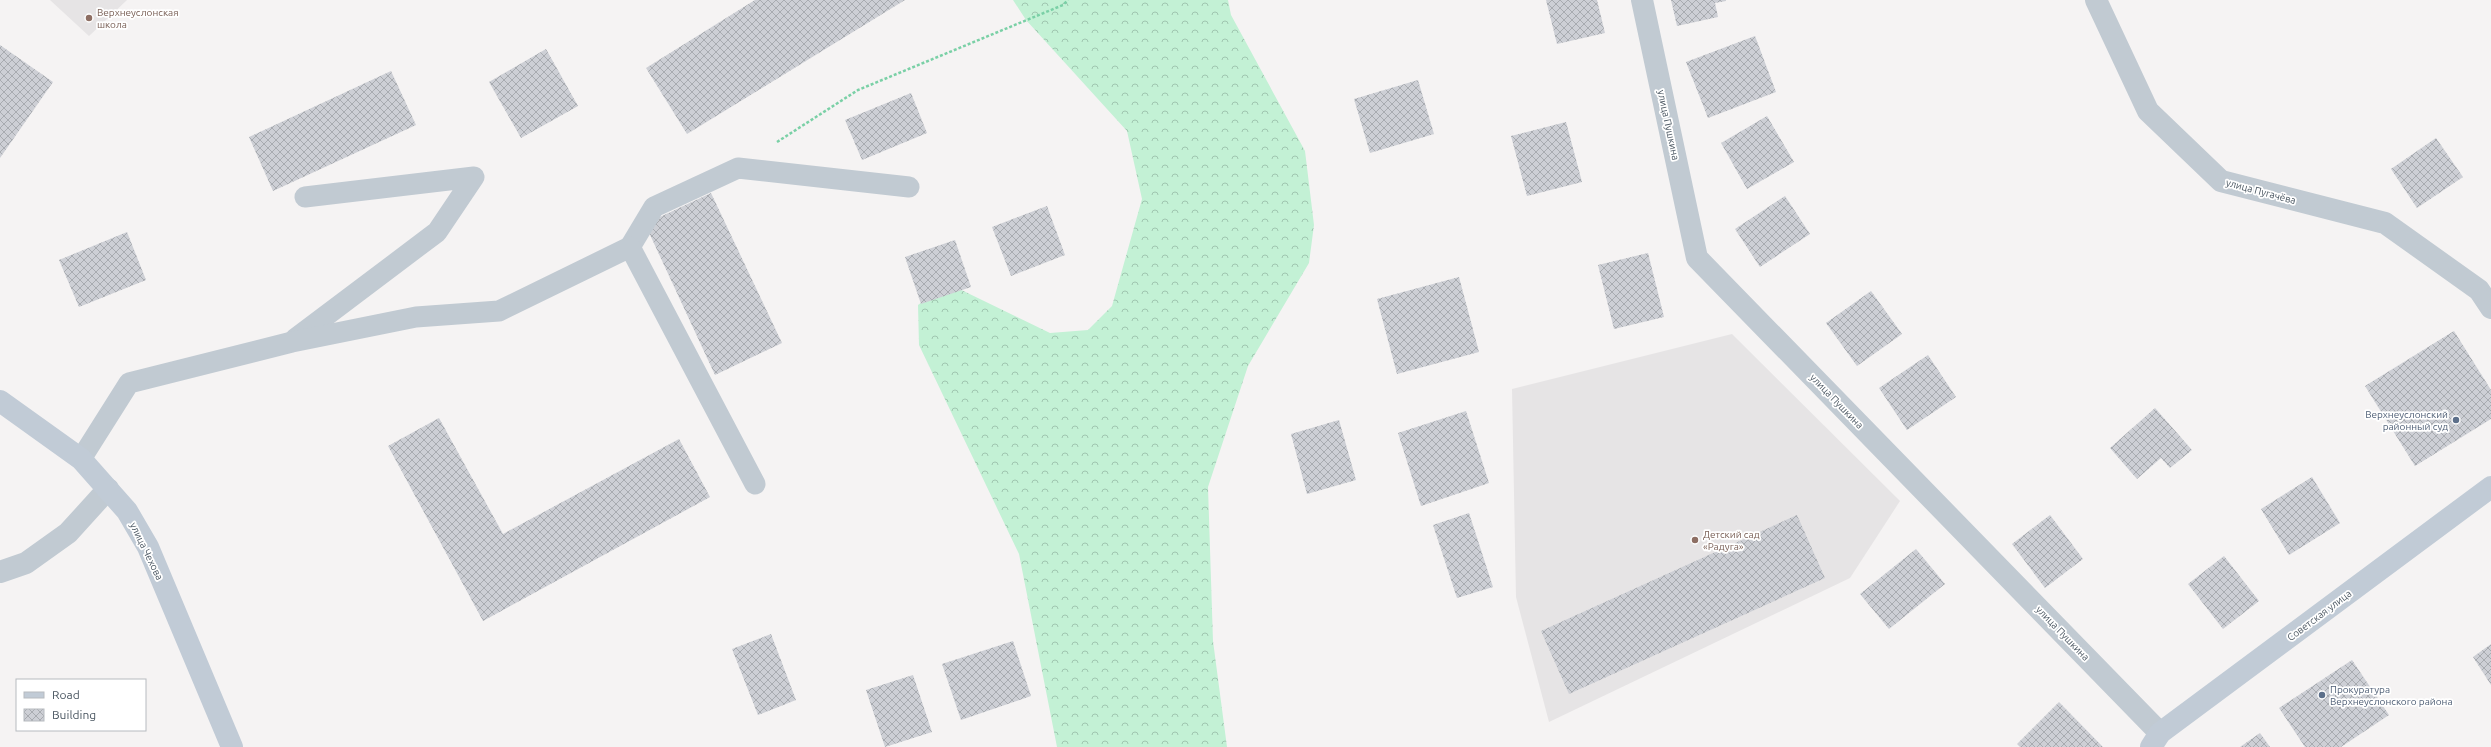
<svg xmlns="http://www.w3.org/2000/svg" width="2491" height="747" font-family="Ubuntu,sans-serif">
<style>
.education{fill:#e6e4e5}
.forest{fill:url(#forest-crowns)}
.building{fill:url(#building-cross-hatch)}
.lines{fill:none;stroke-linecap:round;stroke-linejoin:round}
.path{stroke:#7ad0a6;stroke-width:2.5;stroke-dasharray:3 2;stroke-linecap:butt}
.lane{stroke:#c1cad2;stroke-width:21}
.street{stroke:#c1cad2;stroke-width:22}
.secondary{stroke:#c1cbd6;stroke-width:22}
.education-dot{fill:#8d6e63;stroke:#fff;stroke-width:1.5}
.service-dot{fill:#5c6f8a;stroke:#fff;stroke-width:1.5}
.labels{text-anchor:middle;stroke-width:3.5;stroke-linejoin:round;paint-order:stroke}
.education-label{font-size:10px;fill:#785e54;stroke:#fff;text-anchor:start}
.street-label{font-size:10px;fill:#4a5661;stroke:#fff}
.service-label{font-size:10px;fill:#4e5e75;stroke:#fff;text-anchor:end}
</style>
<defs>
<pattern id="forest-crowns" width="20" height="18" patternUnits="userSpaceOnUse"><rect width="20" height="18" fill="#c3f1d5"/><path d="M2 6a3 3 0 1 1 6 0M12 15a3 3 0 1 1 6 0" fill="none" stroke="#a0c6b0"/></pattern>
<pattern id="building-cross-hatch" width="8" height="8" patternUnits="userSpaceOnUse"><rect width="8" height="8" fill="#cdcfd5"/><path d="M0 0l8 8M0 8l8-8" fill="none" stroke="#a8abb0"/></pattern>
</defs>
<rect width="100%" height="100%" fill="#f5f3f3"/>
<g class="education">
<polygon points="50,0 127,0 89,36"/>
<polygon points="1732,334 1900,501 1850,578 1549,722 1516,597 1512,389"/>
</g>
<polygon class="forest" points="1013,0 1228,0 1231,15 1305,151 1314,225 1309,263 1248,366 1208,487 1213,641 1227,747 1057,747 1019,554 919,345 918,305 947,283 1050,333 1088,330 1112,306 1142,199 1127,131 1026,20"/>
<g class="building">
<polygon points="755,0 905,0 687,134 646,68"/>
<polygon points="1546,0 1597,0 1605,33 1557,44"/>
<polygon points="1671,0 1726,0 1726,1 1715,3 1718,17 1677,26"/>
<polygon points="1755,36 1776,92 1708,118 1686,62"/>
<polygon points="0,45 53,82 0,158"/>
<polygon points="546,49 578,106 521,138 489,82"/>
<polygon points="391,71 416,125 273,191 249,137"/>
<polygon points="1418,80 1434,134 1370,153 1354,99"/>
<polygon points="911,93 927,133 862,160 845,120"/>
<polygon points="1767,116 1794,162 1747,189 1721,143"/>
<polygon points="1566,122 1582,182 1527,196 1511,136"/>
<polygon points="2436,138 2463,177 2417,208 2391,169"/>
<polygon points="711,193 782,343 715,375 645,224"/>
<polygon points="1785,196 1810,234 1760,267 1735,229"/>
<polygon points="1047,206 1065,255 1011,276 992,227"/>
<polygon points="127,232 146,280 79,307 59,260"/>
<polygon points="955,240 971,287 921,304 905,257"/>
<polygon points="1648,253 1664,317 1614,329 1598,265"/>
<polygon points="1459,277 1479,352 1397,374 1377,299"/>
<polygon points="1871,291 1902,334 1857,366 1826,323"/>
<polygon points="2454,331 2491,390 2491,419 2415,466 2365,386"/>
<polygon points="1928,355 1956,397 1907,430 1879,388"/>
<polygon points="2155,408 2192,450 2170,468 2161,458 2137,479 2110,448"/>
<polygon points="1466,411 1489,483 1421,506 1398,433"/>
<polygon points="439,418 503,534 679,439 710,497 483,621 388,446"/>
<polygon points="1339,420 1356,480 1307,494 1291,434"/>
<polygon points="2312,477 2340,523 2289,555 2261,509"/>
<polygon points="1469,513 1493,587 1457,598 1433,525"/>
<polygon points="1797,515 1825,578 1569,694 1541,631"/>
<polygon points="2050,515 2083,559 2045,588 2012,544"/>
<polygon points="1916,549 1945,584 1889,629 1860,594"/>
<polygon points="2224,556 2259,601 2223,629 2188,584"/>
<polygon points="771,634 796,700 758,715 732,649"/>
<polygon points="1013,641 1031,696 961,720 942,664"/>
<polygon points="2491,644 2491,685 2473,657"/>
<polygon points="2352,660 2389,715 2341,747 2305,747 2279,708"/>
<polygon points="913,675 932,732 885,747 866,690"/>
<polygon points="2059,702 2103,747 2020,747 2017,744"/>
<polygon points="2260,733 2270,747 2240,747"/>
</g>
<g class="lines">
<polyline class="path" points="777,142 858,90 1063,5 1068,0"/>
<g class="lane">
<polyline points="630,247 654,207 738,168 909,187"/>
<polyline points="295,339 437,232 474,177 305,197"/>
<polyline points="81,459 129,383 292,342 416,317 499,311 630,247 755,484"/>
</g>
<g class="street">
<polyline points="1642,0 1697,258 2160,733"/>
<polyline points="2096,0 2148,111 2221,181 2385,223 2479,290 2491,308"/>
<polyline points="0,572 26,563 68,533 108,489"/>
</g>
<g class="secondary">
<polyline points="0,401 81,459 127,511 148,547 232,747"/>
<polyline points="2151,747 2160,733 2491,487"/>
</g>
</g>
<g class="education-dot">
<circle cx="89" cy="18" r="4"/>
<circle cx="1695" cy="540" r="4"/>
</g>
<g class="service-dot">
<circle cx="2456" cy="420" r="4"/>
<circle cx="2322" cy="695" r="4"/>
</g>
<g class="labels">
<g class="education-label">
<text x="97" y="16">Верхнеуслонская<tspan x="97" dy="12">школа</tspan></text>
<text x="1703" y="538">Детский сад<tspan x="1703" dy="12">«Радуга»</tspan></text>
</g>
<g class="street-label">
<text transform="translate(1669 125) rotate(78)" y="4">улица Пушкина</text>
<text transform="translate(2261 191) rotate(15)" y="4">улица Пугачёва</text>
<text transform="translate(1837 401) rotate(46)" y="4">улица Пушкина</text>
<text transform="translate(147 551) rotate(64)" y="4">улица Чехова</text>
<text transform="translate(2319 615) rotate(-37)" y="4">Советская улица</text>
<text transform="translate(2063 633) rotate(46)" y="4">улица Пушкина</text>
</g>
<g class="service-label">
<text x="2448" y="418">Верхнеуслонский<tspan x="2448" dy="12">районный суд</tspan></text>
<text x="2330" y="693" text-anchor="start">Прокуратура<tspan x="2330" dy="12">Верхнеуслонского района</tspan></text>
</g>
</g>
<rect x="16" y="679" width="130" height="52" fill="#ffffff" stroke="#b7bbc0"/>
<rect x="24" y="692" width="20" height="6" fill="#c1cbd6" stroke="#b7bbc0"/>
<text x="52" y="699" font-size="12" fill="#4a5661">Road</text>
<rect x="24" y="709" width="20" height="12" fill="url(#building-cross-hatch)" stroke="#b7bbc0"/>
<text x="52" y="719" font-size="12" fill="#4a5661">Building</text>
</svg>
